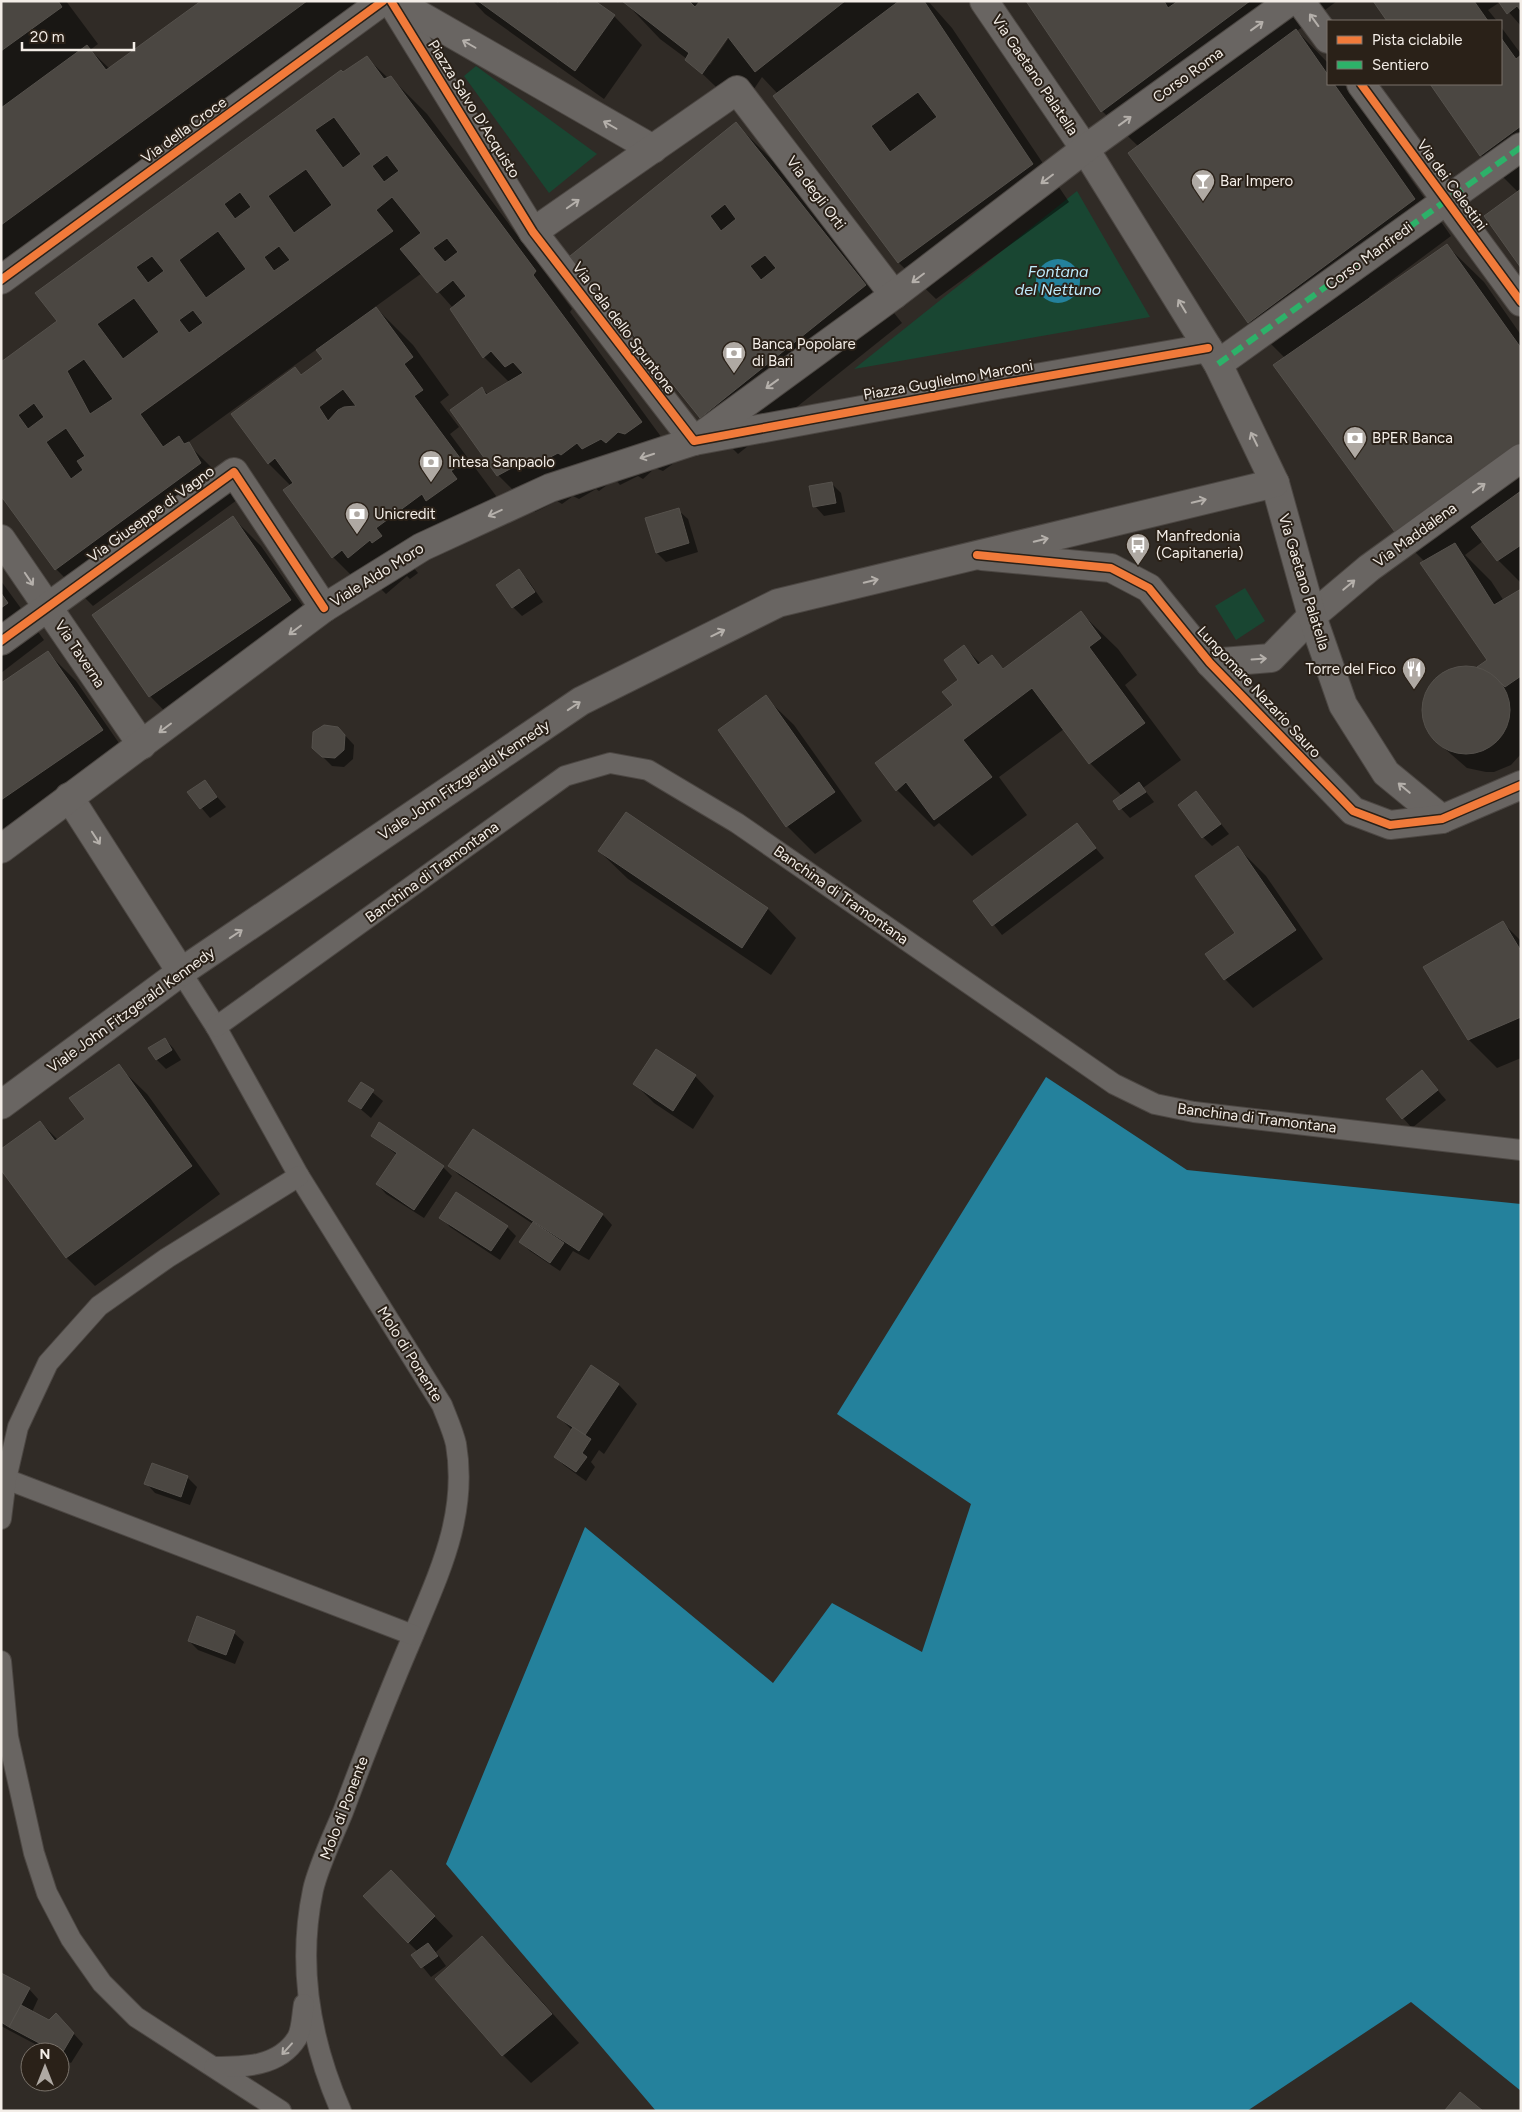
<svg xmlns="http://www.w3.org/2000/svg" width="1522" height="2112" font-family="Figtree,sans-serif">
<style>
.green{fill:#194632}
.water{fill:#24819c}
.shadow{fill:#0007;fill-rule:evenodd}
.building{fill:#4b4742;stroke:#55514c;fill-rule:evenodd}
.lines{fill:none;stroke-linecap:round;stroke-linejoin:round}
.service-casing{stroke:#4c4743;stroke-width:22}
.pedestrian-casing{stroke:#4c4743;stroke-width:30}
.minor-casing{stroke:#4c4743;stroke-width:30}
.tertiary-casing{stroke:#4c4743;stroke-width:30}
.secondary-casing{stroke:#4c4743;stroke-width:30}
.service{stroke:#696562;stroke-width:20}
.pedestrian{stroke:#696562;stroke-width:28}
.minor{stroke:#696562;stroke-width:28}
.tertiary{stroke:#696562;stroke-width:28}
.secondary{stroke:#696562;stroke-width:28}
.quiet{stroke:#2db169;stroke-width:6;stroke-dasharray:12 6;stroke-linecap:butt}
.cycleway-casing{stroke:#2a2118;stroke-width:11}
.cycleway{stroke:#f17a3a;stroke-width:8}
.oneway{stroke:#b5b0ab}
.labels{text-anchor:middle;stroke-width:4;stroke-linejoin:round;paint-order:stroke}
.street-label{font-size:15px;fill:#f3ede7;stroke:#2a2118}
.poi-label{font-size:15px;fill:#f3ede7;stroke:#2a2118;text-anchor:start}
.water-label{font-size:16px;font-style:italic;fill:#beebfc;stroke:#2a2118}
</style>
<rect width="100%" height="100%" fill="#302b26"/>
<g class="green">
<polygon points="476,66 597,154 549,193 464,76"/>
<polygon points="1077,191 1150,317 854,369"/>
<polygon points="1245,588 1265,621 1236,640 1215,606"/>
</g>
<g class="water">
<circle cx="1058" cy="281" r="22"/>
<polygon points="1046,1077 1187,1170 1521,1204 1521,2091 1411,2002 1247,2111 656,2111 446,1864 585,1527 773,1683 832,1603 922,1652 971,1504 837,1414"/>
</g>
<g class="shadow">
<polygon points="1,1 66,1 98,44 90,50 110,69 203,1 394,1 17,277 1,261"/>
<polygon points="473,1 593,1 614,16 642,45 604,99 485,14"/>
<path d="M624 1H928L952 28 1069 202 936 299 899 263 774 96 778 94 762 77 740 110 687 59 660 39ZM726 37 728 39 710 65 708 64Z"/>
<polygon points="1027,1 1174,1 1176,4 1180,1 1337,1 1297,31 1328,63 1328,84 1344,84 1451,236 1369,297 1371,299 1447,246 1484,282 1521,335 1521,583 1498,560 1483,541 1465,555 1491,581 1504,601 1521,591 1521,754 1511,765 1494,772 1486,772 1467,768 1437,742 1426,726 1423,709 1427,693 1439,676 1459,667 1479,668 1489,661 1425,562 1401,538 1285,358 1249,322 1139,147 1102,111"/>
<polygon points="1375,1 1521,1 1521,26 1500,2 1488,10 1497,21 1389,21"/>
<polygon points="1501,27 1521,54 1521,266 1518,192 1481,155 1432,84 1501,84"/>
<path d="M367 58 388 78 390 77 427 114 572 309 570 312 678 460 663 471 655 468 643 479 638 476 620 485 615 479 599 491 596 489 579 499 573 496 562 504 557 501 535 512 498 475 482 388 489 396 510 383 484 357 452 309 453 308 422 273 375 307 413 345 449 395 440 402 459 427 450 434 499 500 412 566 418 573 410 579 407 576 386 594 379 587 370 594 333 557 291 486 268 463 302 376 325 359 317 349 187 443 225 481 237 500 93 606 56 569 1 494V363L58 321 343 74ZM215 358 217 359 135 418 134 416Z"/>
<polygon points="736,124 773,161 902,323 738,454 701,417 571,256"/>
<polygon points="831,483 841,493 845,512 824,516 815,506"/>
<polygon points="678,510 688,519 698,552 666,562 657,553"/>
<polygon points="233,518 261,546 318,628 178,725 150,696 94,615"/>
<polygon points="519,571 528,580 543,602 522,616 513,607"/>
<polygon points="1,581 44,640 1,673"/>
<polygon points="1081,613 1118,649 1137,675 1125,685 1181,760 1143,788 1154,802 1130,818 1114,801 1122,796 1090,763 1064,729 999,777 1027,815 972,856 939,823 934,827 897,790 954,706 964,647 981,664 991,656 1004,669"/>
<polygon points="48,653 76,681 130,759 1,848 1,685"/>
<polygon points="765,697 794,725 862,821 815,854 787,826"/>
<polygon points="338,728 354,745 353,759 344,767 332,766 313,747"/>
<polygon points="204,782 226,807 210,818 189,793"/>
<polygon points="1196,793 1229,834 1212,846 1203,837"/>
<polygon points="627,814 768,909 796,938 771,975 628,879 599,851"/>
<polygon points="1076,825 1104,858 1002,935 975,901"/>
<polygon points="1238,848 1266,876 1323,959 1253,1008 1225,979 1237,934"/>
<polygon points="1503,923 1521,941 1521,1058 1497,1068 1469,1040"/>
<polygon points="165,1039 174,1049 181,1060 166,1069 157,1060 150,1048"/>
<polygon points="656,1051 695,1076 714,1096 693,1129 654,1103 635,1084"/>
<polygon points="118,1066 147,1094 220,1194 95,1286 66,1257 40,1122 58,1140 87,1120"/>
<polygon points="1422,1072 1446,1100 1412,1128 1403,1118"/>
<polygon points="361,1083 383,1101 371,1118 350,1100"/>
<polygon points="473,1130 603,1215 612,1225 589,1260 573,1251 560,1271 530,1251 521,1242 533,1224 459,1175 450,1166"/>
<polygon points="372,1135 443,1167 452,1176 424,1218 386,1194 377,1184 397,1155"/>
<polygon points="441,1217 507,1227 516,1236 500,1260 450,1227"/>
<polygon points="618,1384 637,1404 604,1454 599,1450 591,1462 595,1467 586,1481 565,1466 555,1457 573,1431 559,1417"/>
<polygon points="187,1477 197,1487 190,1505 155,1493 146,1483"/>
<polygon points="198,1618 234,1633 244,1642 235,1664 198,1650 189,1641"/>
<polygon points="410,1891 453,1936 436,1952 446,1966 431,1977 413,1955 418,1952 408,1942"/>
<polygon points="482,1938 510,1966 579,2043 531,2083 503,2055"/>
<polygon points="1,1974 29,1989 38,1999 32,2012 49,2021 65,2024 83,2044 71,2063 60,2057 60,2052 50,2052 1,2026"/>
</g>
<g class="building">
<polygon points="1,1 58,1 62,7 1,51"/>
<polygon points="201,1 307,1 1,225 1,108 87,45 106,70"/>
<polygon points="478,1 556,1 558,3 559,1 595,1 615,15 575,71"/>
<polygon points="622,1 689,1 695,7 700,1 845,1 755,72 728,37 702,74 685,60 689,53"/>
<path d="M899 1H924L1033 164 898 263 773 96ZM918 92 937 117 890 152 871 126Z"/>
<polygon points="1026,1 1164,1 1168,8 1178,1 1250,1 1101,112"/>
<polygon points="1373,1 1474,1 1488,21 1387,21"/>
<polygon points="1498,1 1521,1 1521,11 1517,6 1507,14"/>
<polygon points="1296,29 1328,75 1328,84 1334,84 1415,199 1248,323 1128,153"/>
<polygon points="1501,38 1516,59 1521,55 1521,126 1480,156 1430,84 1501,84"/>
<path d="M367 56 384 79 391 76 536 271 533 275 642 422 625 434 618 432 606 443 601 439 582 449 577 443 561 455 558 453 541 462 536 460 524 467 519 464 497 476 450 410 482 387 486 395 523 373 513 362 505 367 491 351 483 358 450 309 466 296 453 280 437 293 400 249 421 233 392 197 376 210 393 231 140 414 163 447 179 436 184 444 189 442 201 463 55 570 1 496V362L57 321 35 293 341 70 343 72ZM334 117 361 154 343 168 315 130ZM387 155 399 171 384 182 372 166ZM306 169 332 205 294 233 268 196ZM240 192 251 207 235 219 224 204ZM218 231 246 269 206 298 179 260ZM447 238 458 252 445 262 433 248ZM279 246 290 260 274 271 264 257ZM152 256 164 271 148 283 136 267ZM134 298 159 332 123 359 97 324ZM193 310 203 323 189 333 179 320ZM84 359 113 399 90 414 67 371ZM34 403 44 417 28 429 18 415ZM66 428 85 456 77 461 83 470 71 479 46 442Z"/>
<path d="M736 122 866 285 700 418 570 256ZM725 204 736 219 721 231 710 216ZM765 255 776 268 761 280 750 266Z"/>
<polygon points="1521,189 1521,268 1484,216"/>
<polygon points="1447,244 1521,348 1521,449 1400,539 1273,365"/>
<path d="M376 307 413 357 404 364 423 390 414 396 463 462 451 471 457 479 426 501 422 494 376 528 382 536 372 543 370 540 348 558 342 550 332 558 283 490 293 483 275 458 268 464 231 414 295 367 301 375 323 359 316 350ZM343 389 356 406 344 407 338 410 328 421 319 407Z"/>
<polygon points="832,482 836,503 813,507 809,486"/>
<polygon points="1521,491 1521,545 1497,561 1471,527"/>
<polygon points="679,508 689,543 656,553 645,518"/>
<polygon points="233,516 291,600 149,697 92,615"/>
<polygon points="1455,543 1494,605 1521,589 1521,676 1505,687 1496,678 1477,667 1487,660 1420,563"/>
<polygon points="519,569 535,592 512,608 496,585"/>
<polygon points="1,593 8,603 1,608"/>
<polygon points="1081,611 1101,638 1089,647 1145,723 1089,764 1032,688 963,740 992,777 934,820 906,782 896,791 875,763 953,705 942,692 958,680 944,660 964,645 978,665 992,655 1003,669"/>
<polygon points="48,651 103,730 1,800 1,683"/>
<circle cx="1466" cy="710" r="44"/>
<polygon points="766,695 835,792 786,827 718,730"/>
<polygon points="324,725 338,727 345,735 344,750 335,758 322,757 312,748 313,732"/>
<polygon points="205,780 217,797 200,809 187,792"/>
<polygon points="1139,782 1146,792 1119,810 1113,801"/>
<polygon points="1196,791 1221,824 1202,838 1178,805"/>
<polygon points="626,812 768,908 742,948 598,851"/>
<polygon points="1077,823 1096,848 992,926 973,901"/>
<polygon points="1238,846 1296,930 1224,980 1205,954 1235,933 1195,876"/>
<polygon points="1503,921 1521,951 1521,1017 1468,1040 1423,967"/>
<polygon points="165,1038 172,1050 156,1060 148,1048"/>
<polygon points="656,1049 696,1075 673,1111 633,1084"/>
<polygon points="119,1064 192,1166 66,1258 1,1170 1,1149 40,1121 55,1141 85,1119 69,1098"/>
<polygon points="1422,1070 1438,1090 1402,1119 1386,1099"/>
<polygon points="361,1082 374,1090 361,1109 348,1101"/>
<polygon points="379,1122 444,1166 414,1210 376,1184 397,1153 371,1136"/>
<polygon points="473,1129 603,1214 579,1251 448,1166"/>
<polygon points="456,1192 508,1226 491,1251 439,1218"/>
<polygon points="533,1222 564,1243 550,1263 519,1242"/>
<polygon points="591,1365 619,1384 585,1435 557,1417"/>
<polygon points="573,1427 591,1439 582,1453 587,1457 576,1472 554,1457"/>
<polygon points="152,1463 188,1476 181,1497 144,1484"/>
<polygon points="197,1616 235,1631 226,1655 188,1641"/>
<polygon points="391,1870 435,1916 408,1943 363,1896"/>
<polygon points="482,1936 552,2014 502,2056 435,1979"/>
<polygon points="428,1943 438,1956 421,1968 411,1955"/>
<polygon points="1,1973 30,1988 9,2027 1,2022"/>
<polygon points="21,2005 49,2020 56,2013 74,2033 61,2055 60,2052 56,2052 9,2027"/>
<polygon points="1460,2092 1483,2111 1445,2110"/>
</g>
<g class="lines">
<g class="service-casing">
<g id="service">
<path d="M181 972 216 1027 299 1176 442 1405C447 1418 453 1431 456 1444 468 1515 439 1573 413 1636 388 1694 365 1753 343 1812 334 1834 318 1867 313 1890 297 1966 310 2040 341 2111"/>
<polyline points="216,1027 565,776 610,763 648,770 737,823 1114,1084 1155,1104 1194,1112 1521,1150"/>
<polyline points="6,1479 413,1635"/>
<polyline points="1,1519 6,1479 18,1427 48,1363 99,1306 167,1258 299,1176"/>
<polyline points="1,1661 8,1737 34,1853 47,1893 71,1939 102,1983 136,2017 281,2111"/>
<path d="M214 2067C244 2067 279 2067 297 2038 302 2030 302 2014 304 2004"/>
</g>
</g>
<g class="pedestrian-casing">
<polyline id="pedestrian" points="1218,364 1521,147"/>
</g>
<g class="minor-casing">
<g id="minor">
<polyline points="391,1 533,232 694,441"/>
<polyline points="395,1 653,149"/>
<polyline points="1300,1 1328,39"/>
<polyline points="1361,84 1521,302"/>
<polyline points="533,232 737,90 894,295"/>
<polyline points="1,280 383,1"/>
<polyline points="1,539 142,745"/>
<polyline points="1,641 234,472 324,608"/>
<polyline points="1210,663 1271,658 1312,616 1369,568 1521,458"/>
</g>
</g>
<g class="tertiary-casing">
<g id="tertiary">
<polyline points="694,441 1002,384 1208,348"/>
<polyline points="1275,483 1312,616 1343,705 1386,773 1442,819"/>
<polyline points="982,556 1111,568 1149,588 1210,663 1353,811 1390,825 1442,819 1521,785"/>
<polyline points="1,1105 181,972"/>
</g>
</g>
<g class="secondary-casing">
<g id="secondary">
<polyline points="69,797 181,972 581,701 778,603 1275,483 1218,364 1085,149 984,1"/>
<polyline points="1,849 324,608 422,547 550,488 694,441 894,295 1085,149 1290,1"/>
</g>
</g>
<use href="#service" class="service"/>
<use href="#pedestrian" class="pedestrian"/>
<use href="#minor" class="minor"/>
<use href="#tertiary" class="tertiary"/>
<use href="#secondary" class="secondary"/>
<polyline class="quiet" points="1218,364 1521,147"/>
<g class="cycleway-casing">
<g id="cycleway">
<polyline points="391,1 533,232 694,441 1002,384 1208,348"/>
<polyline points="1361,84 1521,302"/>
<polyline points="1,280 383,1"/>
<polyline points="977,555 1111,568 1149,588 1210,663 1353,811 1390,825 1442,819 1521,785"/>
<polyline points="1,641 234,472 324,608"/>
</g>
</g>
<use href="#cycleway" class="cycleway"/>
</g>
<defs><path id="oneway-shaft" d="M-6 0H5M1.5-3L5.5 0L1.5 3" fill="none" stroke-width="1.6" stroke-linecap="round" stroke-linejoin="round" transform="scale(1.25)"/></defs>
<g class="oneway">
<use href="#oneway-shaft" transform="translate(1314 20) rotate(-126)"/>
<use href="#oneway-shaft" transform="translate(1257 26) rotate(-36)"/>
<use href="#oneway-shaft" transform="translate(469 44) rotate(-150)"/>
<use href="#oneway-shaft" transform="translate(1125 121) rotate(-36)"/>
<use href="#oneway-shaft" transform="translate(610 125) rotate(-150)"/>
<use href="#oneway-shaft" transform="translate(1047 179) rotate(143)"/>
<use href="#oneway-shaft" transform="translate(573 204) rotate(-35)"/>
<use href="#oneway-shaft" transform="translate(918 278) rotate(143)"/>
<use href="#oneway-shaft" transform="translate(1182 306) rotate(-121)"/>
<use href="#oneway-shaft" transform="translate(772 384) rotate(144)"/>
<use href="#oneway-shaft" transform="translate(1254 439) rotate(-116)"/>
<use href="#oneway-shaft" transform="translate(647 456) rotate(162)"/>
<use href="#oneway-shaft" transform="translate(1479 488) rotate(-36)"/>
<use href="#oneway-shaft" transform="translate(1199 501) rotate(-14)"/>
<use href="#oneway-shaft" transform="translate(495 513) rotate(155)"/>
<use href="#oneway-shaft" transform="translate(1041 540) rotate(-14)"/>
<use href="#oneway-shaft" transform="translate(29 579) rotate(56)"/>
<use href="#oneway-shaft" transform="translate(871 581) rotate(-14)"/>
<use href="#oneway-shaft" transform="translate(1349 585) rotate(-40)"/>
<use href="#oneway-shaft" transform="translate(295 630) rotate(143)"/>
<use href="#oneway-shaft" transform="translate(718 633) rotate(-26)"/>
<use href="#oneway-shaft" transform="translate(1259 659) rotate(-4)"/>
<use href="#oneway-shaft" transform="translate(574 706) rotate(-34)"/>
<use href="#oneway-shaft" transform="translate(165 728) rotate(143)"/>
<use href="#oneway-shaft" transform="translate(1404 788) rotate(-140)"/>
<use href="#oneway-shaft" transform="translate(96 838) rotate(57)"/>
<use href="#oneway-shaft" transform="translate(236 934) rotate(-34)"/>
<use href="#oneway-shaft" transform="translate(287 2049) rotate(132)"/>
</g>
<defs>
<g id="bar-pin" transform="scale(1.25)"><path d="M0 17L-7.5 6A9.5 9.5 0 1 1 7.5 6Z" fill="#afa9a3" stroke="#2a2118"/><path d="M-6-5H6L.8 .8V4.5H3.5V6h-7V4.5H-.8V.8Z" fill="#fff"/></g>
<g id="bank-pin" transform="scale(1.25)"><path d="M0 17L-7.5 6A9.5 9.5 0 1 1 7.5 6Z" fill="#afa9a3" stroke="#2a2118"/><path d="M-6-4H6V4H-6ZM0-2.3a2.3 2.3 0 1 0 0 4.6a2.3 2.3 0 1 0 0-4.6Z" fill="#fff"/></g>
<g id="bus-pin" transform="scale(1.25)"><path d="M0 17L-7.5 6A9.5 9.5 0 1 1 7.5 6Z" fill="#afa9a3" stroke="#2a2118"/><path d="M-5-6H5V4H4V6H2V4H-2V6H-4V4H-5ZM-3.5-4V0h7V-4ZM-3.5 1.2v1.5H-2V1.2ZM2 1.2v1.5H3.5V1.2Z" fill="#fff"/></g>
<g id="restaurant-pin" transform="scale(1.25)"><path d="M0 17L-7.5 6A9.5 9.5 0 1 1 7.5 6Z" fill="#afa9a3" stroke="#2a2118"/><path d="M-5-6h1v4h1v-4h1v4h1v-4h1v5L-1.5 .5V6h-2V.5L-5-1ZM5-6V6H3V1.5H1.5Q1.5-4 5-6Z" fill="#fff"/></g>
</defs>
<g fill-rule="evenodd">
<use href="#bar-pin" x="1203" y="181"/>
<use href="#bank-pin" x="734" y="353"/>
<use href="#bank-pin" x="1355" y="438"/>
<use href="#bank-pin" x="431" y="462"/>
<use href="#bank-pin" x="357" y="514"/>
<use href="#bus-pin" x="1138" y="545"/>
<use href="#restaurant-pin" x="1414" y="669"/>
</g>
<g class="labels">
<g class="street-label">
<text transform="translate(1035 75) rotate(56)" y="5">Via Gaetano Palatella</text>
<text transform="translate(1188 75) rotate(-36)" y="5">Corso Roma</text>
<text transform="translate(474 109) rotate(58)" y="5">Piazza Salvo D'Acquisto</text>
<text transform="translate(184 130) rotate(-36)" y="5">Via della Croce</text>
<text transform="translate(1452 185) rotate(54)" y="5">Via dei Celestini</text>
<text transform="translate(816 193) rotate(53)" y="5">Via degli Orti</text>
<text transform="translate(1369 256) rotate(-36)" y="5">Corso Manfredi</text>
<text transform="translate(624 328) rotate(53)" y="5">Via Cala dello Spuntone</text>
<text transform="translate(948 380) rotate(-10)" y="5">Piazza Guglielmo Marconi</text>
<text transform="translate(151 514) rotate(-36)" y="5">Via Giuseppe di Vagno</text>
<text transform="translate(1415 535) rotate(-36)" y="5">Via Maddalena</text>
<text transform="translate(377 575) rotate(-32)" y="5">Viale Aldo Moro</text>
<text transform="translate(1304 582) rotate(73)" y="5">Via Gaetano Palatella</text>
<text transform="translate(80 654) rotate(56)" y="5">Via Taverna</text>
<text transform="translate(1259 692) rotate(47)" y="5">Lungomare Nazario Sauro</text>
<text transform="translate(464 780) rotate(-34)" y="5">Viale John Fitzgerald Kennedy</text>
<text transform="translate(432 872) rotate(-36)" y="5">Banchina di Tramontana</text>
<text transform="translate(841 895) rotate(35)" y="5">Banchina di Tramontana</text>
<text transform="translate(131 1010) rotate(-36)" y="5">Viale John Fitzgerald Kennedy</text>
<text transform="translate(1257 1118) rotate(7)" y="5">Banchina di Tramontana</text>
<text transform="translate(410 1354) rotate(58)" y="5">Molo di Ponente</text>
<text transform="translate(344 1808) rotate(-69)" y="5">Molo di Ponente</text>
</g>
<g class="poi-label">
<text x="1220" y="186">Bar Impero</text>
<text x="752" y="349">Banca Popolare<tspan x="752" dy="17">di Bari</tspan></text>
<text x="1372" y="443">BPER Banca</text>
<text x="448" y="467">Intesa Sanpaolo</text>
<text x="374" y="519">Unicredit</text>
<text x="1156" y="541">Manfredonia<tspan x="1156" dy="17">(Capitaneria)</tspan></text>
<text x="1396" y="674" text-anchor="end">Torre del Fico</text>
</g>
<g class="water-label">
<text x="1058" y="277">Fontana<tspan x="1058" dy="18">del Nettuno</tspan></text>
</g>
</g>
<rect width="1522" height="2112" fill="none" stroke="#f3ede7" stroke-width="5"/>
<rect x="1327" y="20" width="175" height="65" fill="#2a2118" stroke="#7a736b"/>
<rect x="1337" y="36" width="25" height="8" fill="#f17a3a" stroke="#7a736b"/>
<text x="1372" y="45" font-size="15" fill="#f3ede7">Pista ciclabile</text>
<rect x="1337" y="61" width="25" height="8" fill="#2db169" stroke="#7a736b"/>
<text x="1372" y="70" font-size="15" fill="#f3ede7">Sentiero</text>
<g transform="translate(45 2067)"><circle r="24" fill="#2a2118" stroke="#7a736b"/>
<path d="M0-4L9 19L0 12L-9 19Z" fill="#afa9a3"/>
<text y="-8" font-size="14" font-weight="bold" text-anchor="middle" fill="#f3ede7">N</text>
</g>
<path d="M22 42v8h112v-8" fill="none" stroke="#f3ede7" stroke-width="2.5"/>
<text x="30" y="42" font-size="15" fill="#f3ede7" stroke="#2a2118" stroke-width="4" paint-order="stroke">20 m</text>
</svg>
